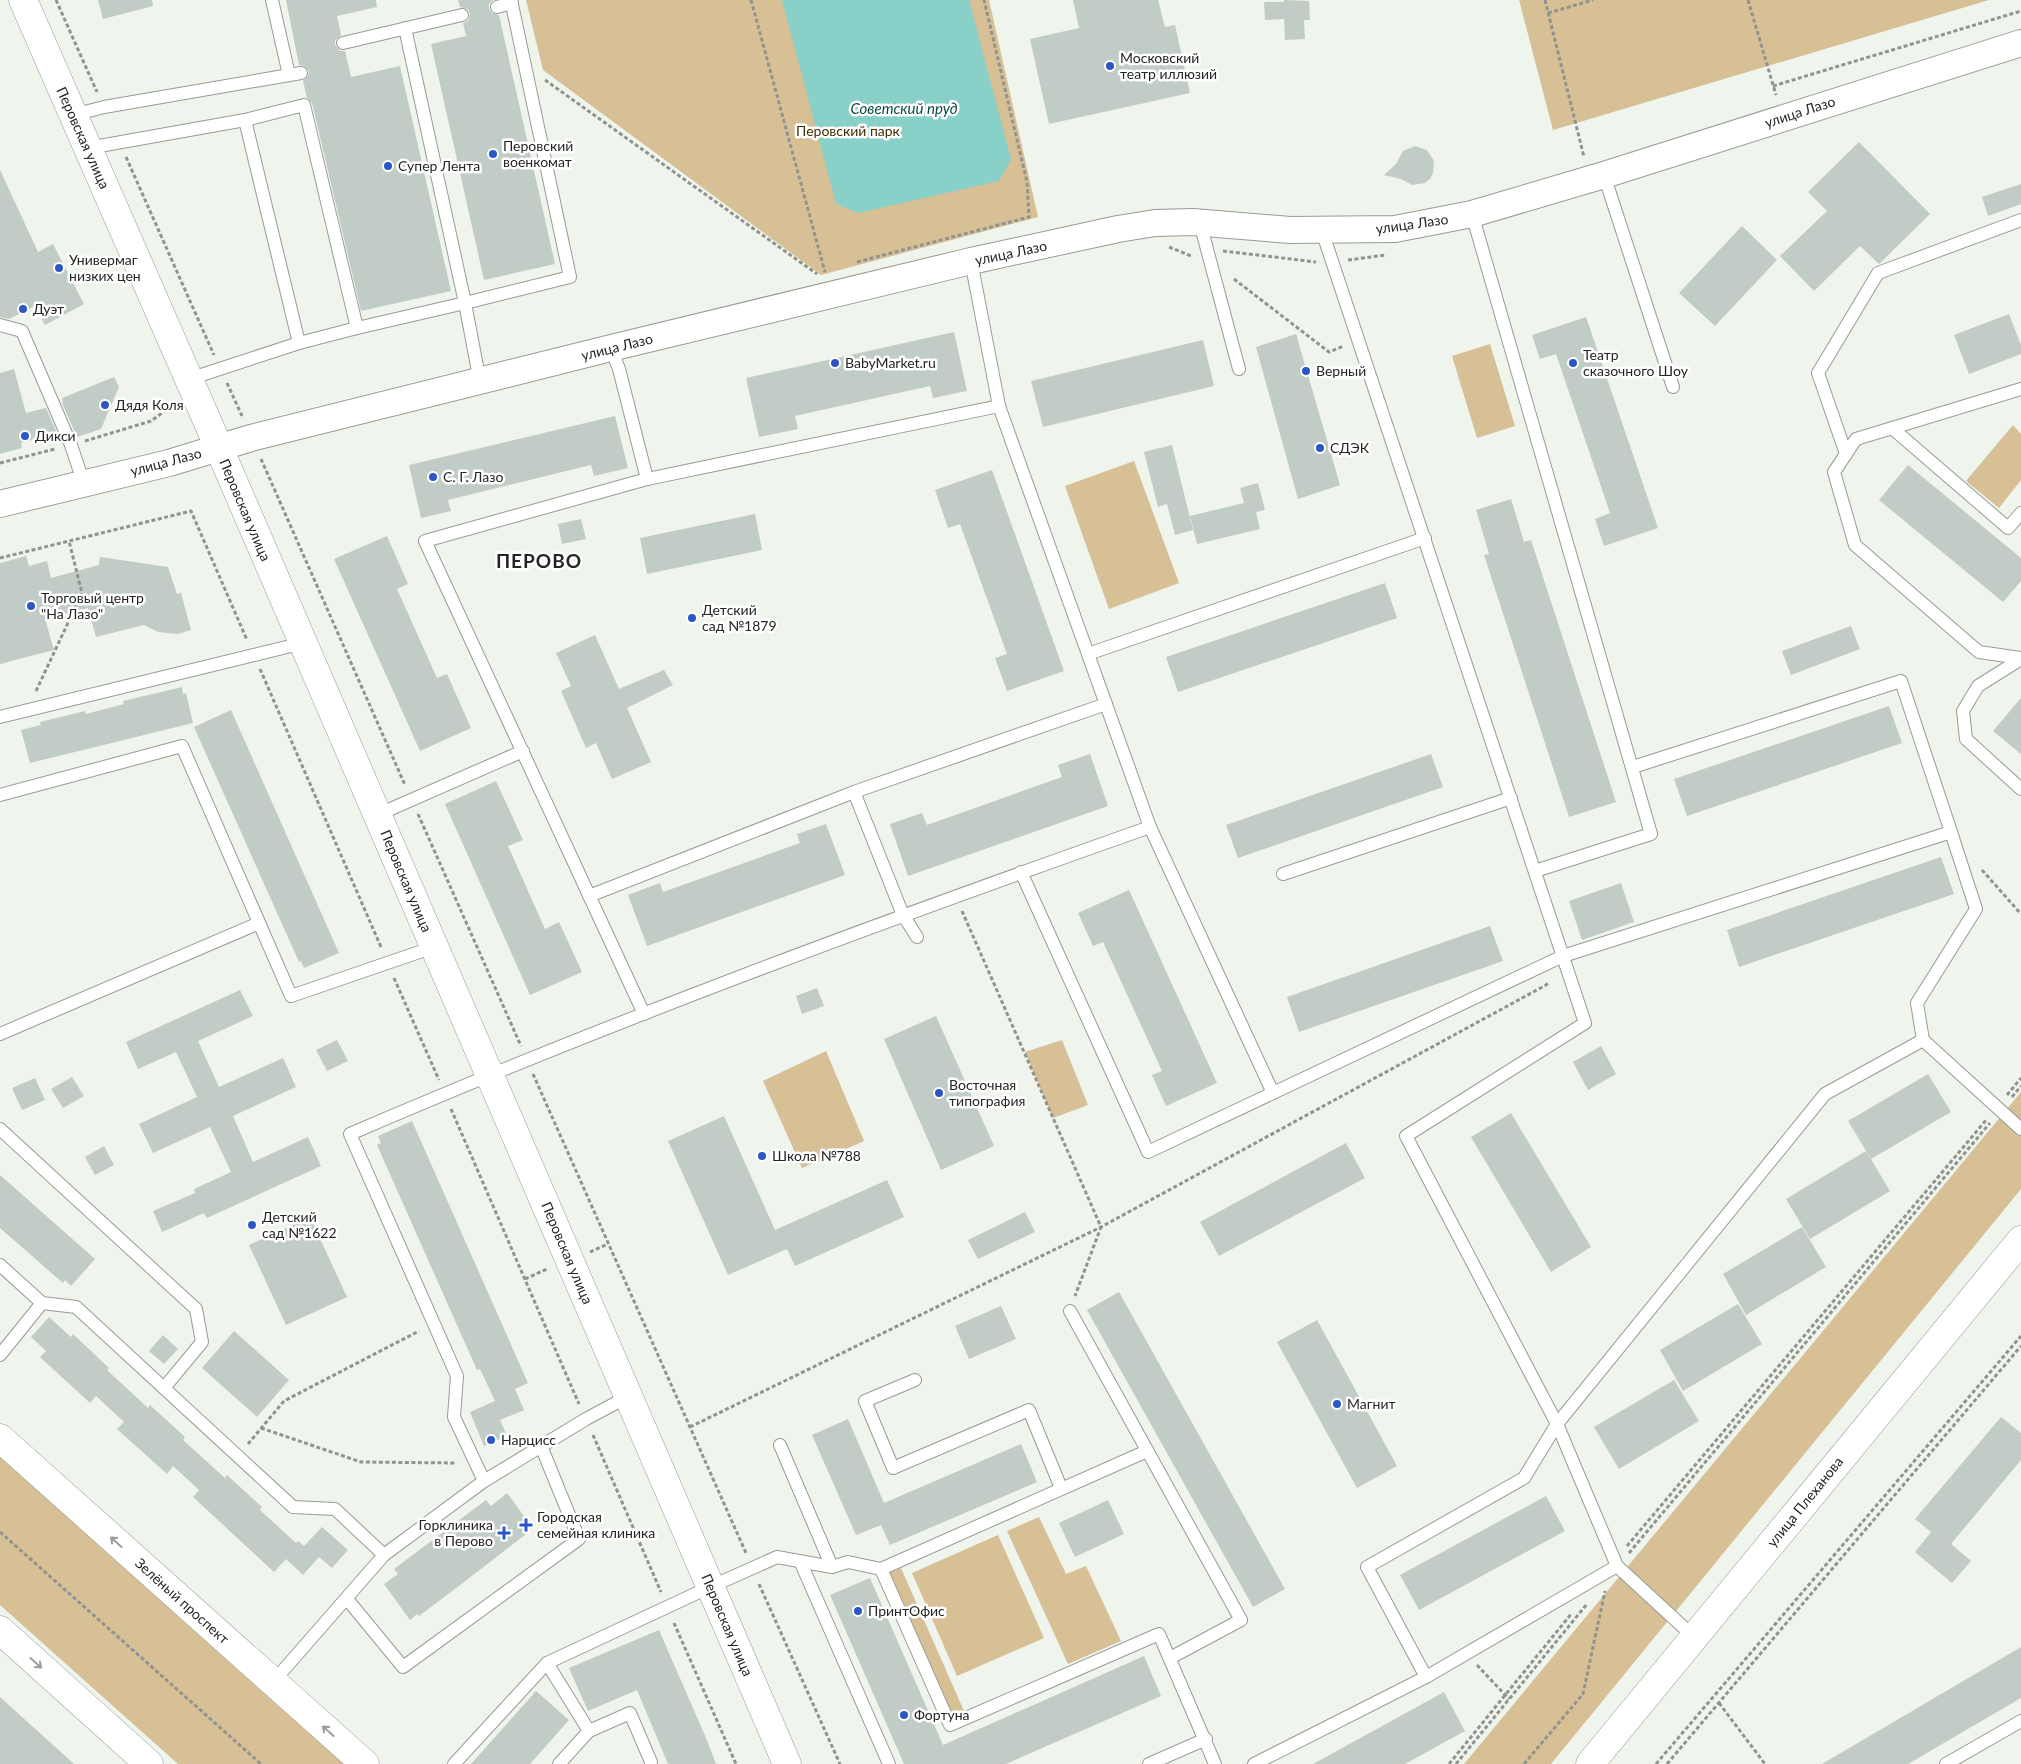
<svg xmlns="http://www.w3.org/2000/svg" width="2021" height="1764" font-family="Lato,sans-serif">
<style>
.green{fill:#d7bf96}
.water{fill:#88d0c8}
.building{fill:#c2ccc6}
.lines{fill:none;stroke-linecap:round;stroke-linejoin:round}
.service-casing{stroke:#979c94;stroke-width:14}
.minor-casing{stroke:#979c94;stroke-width:28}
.tertiary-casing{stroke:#979c94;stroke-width:29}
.secondary-casing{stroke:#979c94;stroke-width:29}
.path{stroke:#91948e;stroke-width:3;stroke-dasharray:4 2.5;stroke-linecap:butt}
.service{stroke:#fff;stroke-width:12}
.minor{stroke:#fff;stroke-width:26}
.tertiary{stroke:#fff;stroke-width:28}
.secondary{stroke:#fff;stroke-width:28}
.oneway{stroke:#9c9d9c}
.poi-dot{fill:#2d56c5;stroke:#fff;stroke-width:2}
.labels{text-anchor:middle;stroke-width:5;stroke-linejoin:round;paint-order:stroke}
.poi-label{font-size:14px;fill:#242623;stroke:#fff;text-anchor:start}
.street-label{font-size:14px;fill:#242623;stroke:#fff}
.park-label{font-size:14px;fill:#432f05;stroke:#fff}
.water-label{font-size:15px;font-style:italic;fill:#074a45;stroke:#fff}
.district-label{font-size:19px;font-weight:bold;letter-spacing:1px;fill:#242623;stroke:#fff}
</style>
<rect width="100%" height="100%" fill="#eff4ec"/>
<g class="green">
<polygon points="526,0 989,0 1038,217 821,275 543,70"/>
<polygon points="1519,0 1989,0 1553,130"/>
<polygon points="1490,344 1515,426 1477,438 1452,356"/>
<polygon points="2013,425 2021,434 2021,480 1999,508 1966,481"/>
<polygon points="1134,461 1179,583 1109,609 1065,486"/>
<polygon points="1062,1040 1088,1105 1053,1118 1025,1052"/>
<polygon points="826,1051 864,1141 802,1168 763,1081"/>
<polygon points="2021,1092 2021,1189 1551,1764 1464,1764"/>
<polygon points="0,1457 346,1764 178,1764 0,1605"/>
<polygon points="1039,1517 1066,1574 1086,1566 1121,1641 1068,1664 1007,1531"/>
<polygon points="998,1535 1044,1638 957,1676 912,1573"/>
<polygon points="901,1568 964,1711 953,1716 889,1573"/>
</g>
<polygon class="water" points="782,0 969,0 1011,159 999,181 858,213 836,204"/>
<g class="building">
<polygon points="98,0 152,0 153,6 103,19"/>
<polygon points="286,0 376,0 377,7 337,16 341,35 335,40 335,45 340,51 345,51 351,77 400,66 451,291 361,311 312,103 307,98 303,81 308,76 309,71 304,66 299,65"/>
<polygon points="458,0 493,0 489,4 489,9 492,13 499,15 555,264 484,280 431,44 466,36 463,23 468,21 470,14 468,9 460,7"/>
<polygon points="1073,0 1158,0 1165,27 1175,25 1190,93 1049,124 1030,39 1079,28"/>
<polygon points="1284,0 1309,1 1310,20 1304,20 1305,39 1285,40 1284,19 1265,20 1264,2 1284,2"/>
<polygon points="1859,142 1930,214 1879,264 1860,246 1814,291 1780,256 1827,211 1808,192"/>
<polygon points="1415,146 1427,150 1434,161 1433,173 1430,179 1425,183 1412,185 1401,179 1384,175 1396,164 1403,151"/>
<polygon points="0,170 38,252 53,244 84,304 45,325 35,306 9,319 0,317"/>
<polygon points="2021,184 2021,204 1988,216 1982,197"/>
<polygon points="1742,226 1777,260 1715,326 1679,293"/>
<polygon points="2009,314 2021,345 2021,354 1969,374 1954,335"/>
<polygon points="1586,317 1658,528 1604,546 1595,519 1610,513 1556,354 1540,359 1532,335"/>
<polygon points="954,332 967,391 933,398 930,386 795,416 798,429 759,437 746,378"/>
<polygon points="1296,334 1340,485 1298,499 1256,347"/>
<polygon points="1203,340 1214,386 1043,427 1031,381"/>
<polygon points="14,369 26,413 46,408 57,433 21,443 22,448 0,454 0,373"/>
<polygon points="114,377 119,387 101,429 77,437 62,403 63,403 62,398"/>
<polygon points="615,416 628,468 594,476 591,465 448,500 451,511 421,518 409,465"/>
<polygon points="1172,445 1193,530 1175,535 1167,504 1158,507 1144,452"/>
<polygon points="1908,465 2021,558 2021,581 2003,602 1879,500"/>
<polygon points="992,470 1064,671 1007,691 995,658 1007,654 960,524 948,528 935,490"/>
<polygon points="1258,483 1265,510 1256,512 1260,529 1197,544 1190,516 1244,503 1240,488"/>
<polygon points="1511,499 1524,542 1531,540 1616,802 1569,817 1484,555 1489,554 1476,510"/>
<polygon points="755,514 762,550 647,574 640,538"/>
<polygon points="581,519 586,539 562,544 558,524"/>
<polygon points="387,536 408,584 397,589 437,678 447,674 471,728 420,751 334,559"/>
<polygon points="26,556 29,566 47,561 51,578 99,565 100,557 168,567 177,594 181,593 191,630 178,634 158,632 144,625 96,637 88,608 45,619 54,650 0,664 0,563"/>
<polygon points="1385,583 1397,618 1178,692 1166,657"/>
<polygon points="1851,626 1860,649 1791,675 1782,651"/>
<polygon points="595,635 619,689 664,670 673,685 627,708 651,762 612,779 596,743 586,748 561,691 571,686 556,653"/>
<polygon points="182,687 183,694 186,693 193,723 30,763 21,730 41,725 40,722 85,711 86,714 124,704 123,701"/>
<polygon points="2021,698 2021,754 1993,731"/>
<polygon points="1889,706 1902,743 1687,816 1674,779"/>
<polygon points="231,710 339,953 304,968 301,961 299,962 194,727"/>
<polygon points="1090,754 1108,806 908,876 890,824 922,813 927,825 1062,777 1058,765"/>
<polygon points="1431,754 1443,787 1238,858 1226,825"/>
<polygon points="496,781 523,840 508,846 545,929 559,922 582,972 530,995 445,804"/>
<polygon points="826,824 845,875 647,946 628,895 660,883 663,892 800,843 797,834"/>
<polygon points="1941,857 1954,894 1739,967 1727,930"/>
<polygon points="1621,883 1634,922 1582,940 1569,901"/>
<polygon points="1129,890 1217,1083 1166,1106 1152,1075 1162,1071 1103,942 1093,946 1078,913"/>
<polygon points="1490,926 1503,961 1299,1032 1287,997"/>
<polygon points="817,988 824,1006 802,1014 796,996"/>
<polygon points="240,990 253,1016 198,1041 219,1087 283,1058 296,1087 233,1116 253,1162 308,1137 321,1166 207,1218 204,1213 162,1232 153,1211 195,1193 194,1189 231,1172 210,1127 153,1153 139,1124 197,1097 176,1052 138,1069 126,1042"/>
<polygon points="936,1016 994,1146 941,1170 884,1039"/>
<polygon points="337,1040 348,1061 327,1071 316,1050"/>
<polygon points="1601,1046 1616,1074 1588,1090 1573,1062"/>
<polygon points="1928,1074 1951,1112 1871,1159 1848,1121"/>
<polygon points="72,1077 84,1096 63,1108 51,1089"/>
<polygon points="35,1078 45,1100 22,1110 12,1088"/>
<polygon points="1511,1113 1591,1247 1551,1272 1471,1137"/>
<polygon points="724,1116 775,1230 887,1180 904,1217 795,1266 787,1249 728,1275 668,1141"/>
<polygon points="412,1121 528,1383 515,1389 524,1410 500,1420 507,1436 484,1446 470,1412 495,1401 480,1369 477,1370 377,1145 381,1143 378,1136"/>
<polygon points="1346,1143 1365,1178 1219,1256 1200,1222"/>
<polygon points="104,1146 114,1165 95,1175 85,1157"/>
<polygon points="1866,1151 1890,1191 1810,1239 1786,1199"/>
<polygon points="0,1175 95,1259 71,1286 65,1280 63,1283 0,1228"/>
<polygon points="1025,1212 1035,1232 978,1259 968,1240"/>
<polygon points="310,1217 347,1297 286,1325 249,1245"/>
<polygon points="1802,1227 1826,1267 1746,1315 1723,1274"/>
<polygon points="1119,1292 1285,1589 1253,1607 1087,1310"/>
<polygon points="1738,1304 1762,1344 1683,1391 1660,1350"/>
<polygon points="1001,1306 1016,1339 969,1359 955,1326"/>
<polygon points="49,1317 71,1337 73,1334 109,1368 107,1370 148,1408 150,1405 185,1437 183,1440 225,1478 227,1475 262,1507 260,1510 296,1543 298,1541 304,1546 322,1527 348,1550 332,1568 319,1557 303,1575 286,1559 274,1572 193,1497 199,1490 173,1466 167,1474 117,1429 124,1422 96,1396 90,1403 40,1357 46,1351 31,1337"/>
<polygon points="1317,1320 1397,1466 1357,1488 1277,1342"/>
<polygon points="234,1331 289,1380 257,1417 202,1368"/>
<polygon points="163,1335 178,1349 164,1364 149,1351"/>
<polygon points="1674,1380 1699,1421 1619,1469 1594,1427"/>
<polygon points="2001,1417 2021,1433 2021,1460 1951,1544 1971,1561 1952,1583 1915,1552 1931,1532 1915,1519"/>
<polygon points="848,1419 884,1503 1021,1444 1037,1482 890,1545 881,1525 856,1535 812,1435"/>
<polygon points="507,1493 532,1527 525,1533 526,1534 464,1582 419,1616 417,1614 410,1620 384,1584 398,1574 394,1569 486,1500 491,1506"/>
<polygon points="1546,1496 1565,1531 1419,1610 1400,1575"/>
<polygon points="1108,1500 1124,1534 1075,1557 1059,1523"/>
<polygon points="870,1578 943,1745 1144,1656 1161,1696 1006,1764 904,1764 830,1595"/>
<polygon points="659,1630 706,1738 716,1764 668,1764 637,1690 588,1711 569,1668"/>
<polygon points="2021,1647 2021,1698 1908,1764 1822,1764"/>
<polygon points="536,1691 569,1720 530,1764 471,1764"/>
<polygon points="1444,1692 1465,1731 1405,1764 1313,1764"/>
<polygon points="0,1697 74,1764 0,1764"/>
</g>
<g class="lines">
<g class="service-casing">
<g id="service">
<polyline points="272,0 289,75"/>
<polyline points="497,7 512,3"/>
<polyline points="405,28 465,303 570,277 511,0"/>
<polyline points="343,43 462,15"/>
<polyline points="73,115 104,107 301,73"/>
<polyline points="245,120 299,343"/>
<polyline points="88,148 245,120 304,105 357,328 299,343 189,379"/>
<polyline points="1604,175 1673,387"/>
<polyline points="1472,214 1651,834 1535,871"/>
<polyline points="1200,223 1239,369"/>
<polyline points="1322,231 1585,1023 1406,1136 1557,1424 1617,1566 1694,1637"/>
<polyline points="971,261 999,406 1150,827 1273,1093"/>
<polyline points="0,325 22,331 71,445 84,484"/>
<polyline points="357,328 465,303 480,382"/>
<polyline points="611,348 619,369 647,479"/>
<polyline points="2021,389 1856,439 1834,472 1855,545 1979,652 2021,658"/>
<polyline points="1892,428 2008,528 2021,513"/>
<polyline points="1846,454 1818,373 1878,273 2021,220"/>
<polyline points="1088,654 1425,538"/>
<polyline points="2021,659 1978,686 1963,711 1966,739 2021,789"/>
<polyline points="0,717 303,643"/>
<polyline points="1633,767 1901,681 1951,832"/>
<polyline points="854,792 903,915 917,937"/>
<polyline points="0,795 182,746 291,996 434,947"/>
<polyline points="377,815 523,751"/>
<polyline points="1021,872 1148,1152 1563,956 1951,832 1976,909 1917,1003 1923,1040"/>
<polyline points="1283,874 1511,798"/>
<polyline points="589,896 854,792 1106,704"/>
<polyline points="644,1014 425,541 647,479 999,406"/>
<polyline points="0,1034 259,923"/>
<polyline points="0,1129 196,1309 202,1342 164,1388"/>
<polyline points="0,1265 42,1303 76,1307 293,1507 335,1509 384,1555"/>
<polyline points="1070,1311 1241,1620 1170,1658"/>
<polyline points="0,1355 42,1303"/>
<polyline points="915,1380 865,1401 893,1468 1029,1410 1061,1488"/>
<polyline points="780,1445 832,1567"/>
<path d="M484 1481 454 1417 457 1376 350 1134C612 1021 881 922 1150 827"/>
<polyline points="800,1561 889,1764"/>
<polyline points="881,1569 950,1725 1159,1634 1215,1764"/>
<polyline points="347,1599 403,1667 579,1539 541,1446"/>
<polyline points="547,1663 589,1731 630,1713 651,1762"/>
<polyline points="1426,1677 1367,1567 1524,1478 1557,1424 1825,1094 1923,1040 2021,1129"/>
<polyline points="273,1682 384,1555 484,1481 586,1419 629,1396"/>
<polyline points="454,1764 547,1663 710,1587 777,1557 832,1567 848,1562 881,1569 1147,1451"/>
<polyline points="559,1764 589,1731"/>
<polyline points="1149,1764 1206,1739"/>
<polyline points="1254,1764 1426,1677 1617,1566"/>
<polyline points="1946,1764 2021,1721"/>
</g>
</g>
<g class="minor-casing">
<polyline id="minor" points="0,504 169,463 251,438 611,348 971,261 1118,229 1155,223 1193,222 1290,230 1395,229 1472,214 1604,175 2021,43"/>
</g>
<g class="tertiary-casing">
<polyline id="tertiary" points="1590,1764 2021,1240"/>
</g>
<g class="secondary-casing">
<g id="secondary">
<polyline points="23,0 219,448 787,1764"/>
<polyline points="0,1438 365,1764"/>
<polyline points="0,1630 149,1764"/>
</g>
</g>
<g class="path">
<polyline points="56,0 97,92"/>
<polyline points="751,0 825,272"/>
<polyline points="1545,0 1584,157"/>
<polyline points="1748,0 1776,95"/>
<polyline points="1548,13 1593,0"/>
<polyline points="545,80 817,274"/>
<polyline points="1773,86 2021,11"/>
<polyline points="126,157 214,355"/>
<polyline points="1169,247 1191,256"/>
<polyline points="1223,251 1316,262"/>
<polyline points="1348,260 1386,255"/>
<polyline points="857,262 1029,217 1027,182 984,0"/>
<polyline points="1234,279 1329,352 1344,346"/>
<polyline points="227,383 242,416"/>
<polyline points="85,441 151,421 169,408"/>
<polyline points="261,459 405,785"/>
<polyline points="0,463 55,449"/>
<polyline points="0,558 191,511 247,640"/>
<polyline points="260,669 381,947"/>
<polyline points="36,691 82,593 69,541"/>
<polyline points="418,814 521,1046"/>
<polyline points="1982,870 2021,914"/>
<polyline points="962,911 1101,1227 1075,1296"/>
<polyline points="394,978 439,1080"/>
<polyline points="533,1074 746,1553"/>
<polyline points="2007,1095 2021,1078"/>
<polyline points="2012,1097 2021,1086"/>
<polyline points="451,1109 579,1404"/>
<polyline points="590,1252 608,1244"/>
<polyline points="525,1279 547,1269"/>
<polyline points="690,1427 1101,1227 1546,985 1548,983"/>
<polyline points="261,1428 361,1462 457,1463"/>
<polyline points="593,1435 661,1592"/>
<polyline points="248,1444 284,1401 419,1331"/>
<polyline points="0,1532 261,1764"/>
<polyline points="1627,1546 1987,1119"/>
<polyline points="1629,1553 1990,1123"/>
<polyline points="759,1584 840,1764"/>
<polyline points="674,1623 736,1764"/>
<polyline points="1477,1665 1509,1699"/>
<polyline points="1719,1703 1765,1764"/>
<polyline points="1449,1764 1572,1613"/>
<polyline points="1456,1764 1587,1604"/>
<polyline points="1524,1764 1583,1694 1605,1591"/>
<polyline points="1656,1764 2021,1336"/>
<polyline points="1667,1764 2021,1346"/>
</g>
<use href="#service" class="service"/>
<use href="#minor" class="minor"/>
<use href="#tertiary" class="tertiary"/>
<use href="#secondary" class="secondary"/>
</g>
<defs><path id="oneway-shaft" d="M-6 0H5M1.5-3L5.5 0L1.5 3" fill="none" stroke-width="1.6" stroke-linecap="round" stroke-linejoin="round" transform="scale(1.25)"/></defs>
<g class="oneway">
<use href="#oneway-shaft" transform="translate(116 1542) rotate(-138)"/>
<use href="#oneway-shaft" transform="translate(36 1663) rotate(42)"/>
<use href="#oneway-shaft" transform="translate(328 1731) rotate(-138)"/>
</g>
<g class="poi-dot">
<circle cx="1110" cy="66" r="5"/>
<circle cx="493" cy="154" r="5"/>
<circle cx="388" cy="166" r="5"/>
<circle cx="59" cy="268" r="5"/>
<circle cx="23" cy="309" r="5"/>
<circle cx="835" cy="363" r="5"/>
<circle cx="1573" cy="363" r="5"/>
<circle cx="1306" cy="371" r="5"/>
<circle cx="105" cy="405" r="5"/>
<circle cx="25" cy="436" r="5"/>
<circle cx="1320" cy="448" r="5"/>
<circle cx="433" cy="477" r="5"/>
<circle cx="31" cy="606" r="5"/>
<circle cx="692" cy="618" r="5"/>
<circle cx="939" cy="1093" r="5"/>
<circle cx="762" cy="1156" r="5"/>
<circle cx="252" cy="1225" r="5"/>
<circle cx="1337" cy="1404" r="5"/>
<circle cx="491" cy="1440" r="5"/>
<path d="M523.5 1517.5h5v5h5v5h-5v5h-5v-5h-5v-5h5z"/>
<path d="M501.5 1525.5h5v5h5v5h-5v5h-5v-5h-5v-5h5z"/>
<circle cx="858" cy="1611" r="5"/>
<circle cx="904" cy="1715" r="5"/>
</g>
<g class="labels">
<g class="poi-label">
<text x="1120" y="63">Московский<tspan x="1120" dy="16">театр иллюзий</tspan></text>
<text x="503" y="151">Перовский<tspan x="503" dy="16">военкомат</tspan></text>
<text x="398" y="171">Супер Лента</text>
<text x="69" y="265">Универмаг<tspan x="69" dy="16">низких цен</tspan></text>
<text x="33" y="314">Дуэт</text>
<text x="1583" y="360">Театр<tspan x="1583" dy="16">сказочного Шоу</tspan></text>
<text x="845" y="368">BabyMarket.ru</text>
<text x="1316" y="376">Верный</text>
<text x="115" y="410">Дядя Коля</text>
<text x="35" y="441">Дикси</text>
<text x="1330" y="453">СДЭК</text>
<text x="443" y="482">С. Г. Лазо</text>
<text x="41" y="603">Торговый центр<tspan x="41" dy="16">"На Лазо"</tspan></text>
<text x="702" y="615">Детский<tspan x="702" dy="16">сад №1879</tspan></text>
<text x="949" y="1090">Восточная<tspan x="949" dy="16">типография</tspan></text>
<text x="772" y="1161">Школа №788</text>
<text x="262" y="1222">Детский<tspan x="262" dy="16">сад №1622</tspan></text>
<text x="1347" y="1409">Магнит</text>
<text x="501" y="1445">Нарцисс</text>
<text x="537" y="1522">Городская<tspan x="537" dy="16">семейная клиника</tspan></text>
<text x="493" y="1530" text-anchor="end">Горклиника<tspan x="493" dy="16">в Перово</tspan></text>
<text x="868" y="1616">ПринтОфис</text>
<text x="914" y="1720">Фортуна</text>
</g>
<g class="street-label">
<text transform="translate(1800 112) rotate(-18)" y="5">улица Лазо</text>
<text transform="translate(83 138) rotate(66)" y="5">Перовская улица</text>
<text transform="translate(1412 224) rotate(-8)" y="5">улица Лазо</text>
<text transform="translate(1011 253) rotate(-12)" y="5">улица Лазо</text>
<text transform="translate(617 347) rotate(-14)" y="5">улица Лазо</text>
<text transform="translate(166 462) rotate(-15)" y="5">улица Лазо</text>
<text transform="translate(245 510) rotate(67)" y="5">Перовская улица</text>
<text transform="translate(406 881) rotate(67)" y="5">Перовская улица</text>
<text transform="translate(567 1253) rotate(67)" y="5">Перовская улица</text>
<text transform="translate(1805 1502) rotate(-51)" y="5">улица Плеханова</text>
<text transform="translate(182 1601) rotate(42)" y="5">Зелёный проспект</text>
<text transform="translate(727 1625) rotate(67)" y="5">Перовская улица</text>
</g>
<g class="park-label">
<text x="848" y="136">Перовский парк</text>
</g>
<g class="water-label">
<text x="904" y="114">Советский пруд</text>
</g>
<g class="district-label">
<text x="539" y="568">ПЕРОВО</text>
</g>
</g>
</svg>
